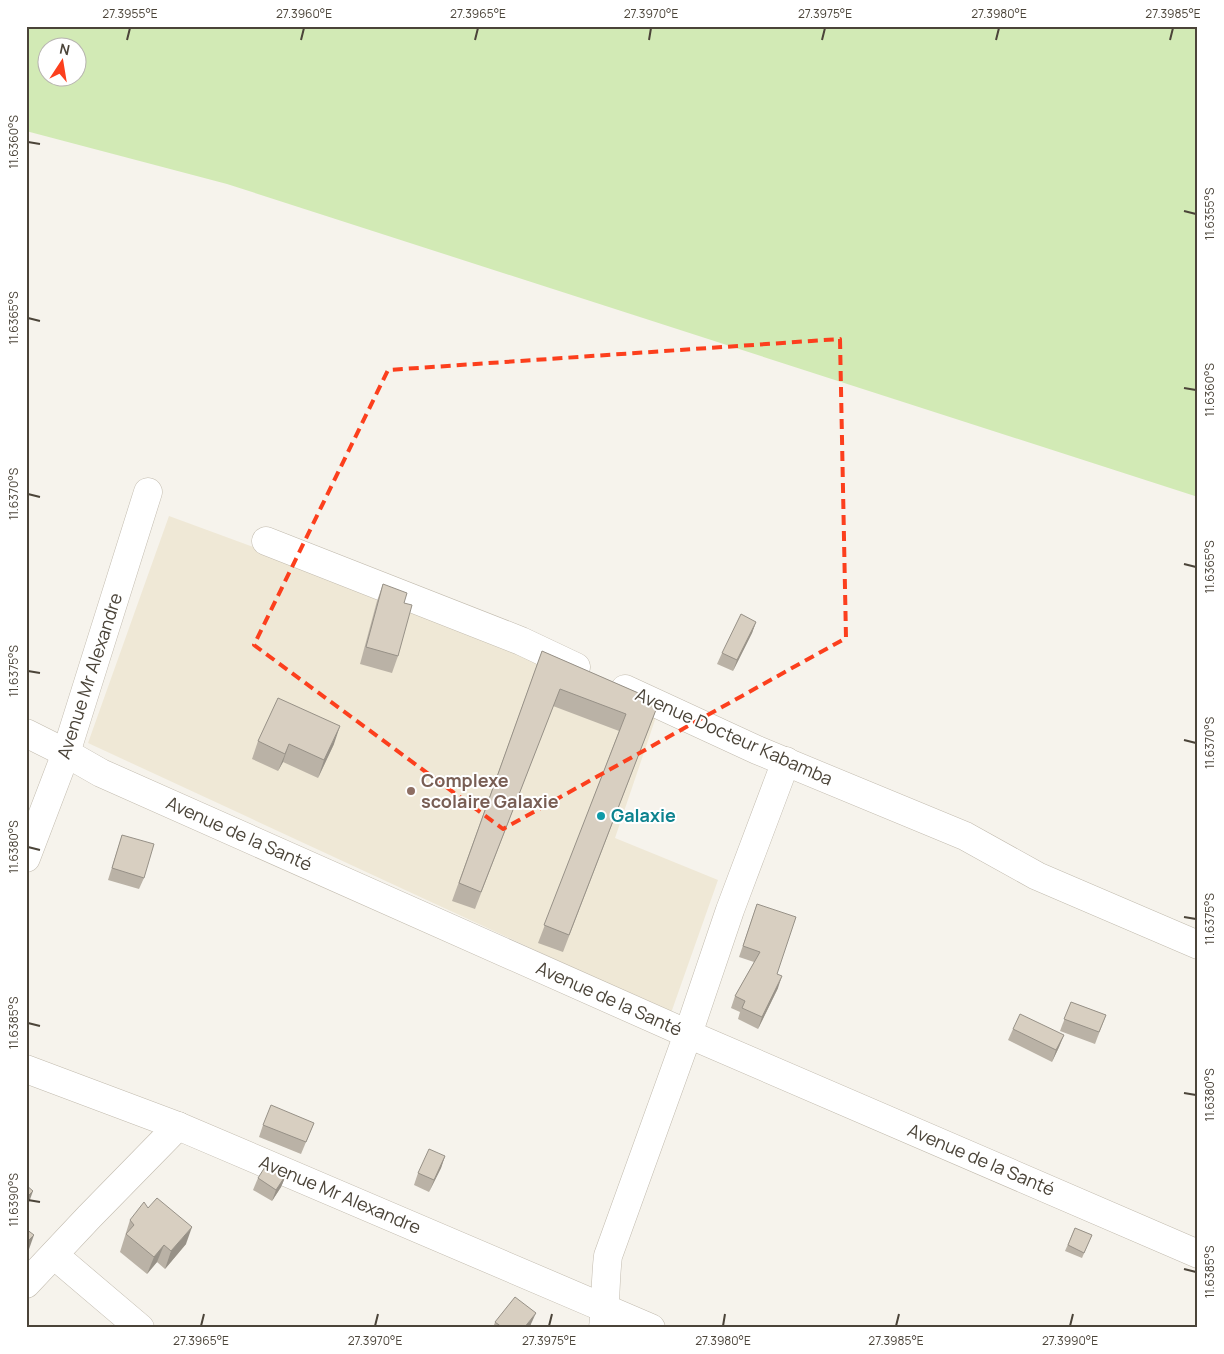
<svg xmlns="http://www.w3.org/2000/svg" width="1224" height="1354" font-family="Manrope,sans-serif">
<style>
.education{fill:#efe8d6}
.green{fill:#d2eab5;fill-rule:evenodd}
.lines{fill:none;stroke-linecap:round;stroke-linejoin:round}
.minor-casing{stroke:#c2bbae;stroke-width:29}
.minor{stroke:#fff;stroke-width:28}
.wall{fill:#bab2a6}
.shaded-wall{fill:#979187}
.building{fill:#d8cfc1;stroke:#979187}
.marked{fill:none;stroke:#fc3f1d;stroke-width:4;stroke-dasharray:10 6;stroke-linejoin:round}
.ticks{fill:none;stroke:#4b4439;stroke-width:2}
.education-dot{fill:#8d6e63;stroke:#fff;stroke-width:2}
.culture-dot{fill:#0f9aa8;stroke:#fff;stroke-width:2}
.labels{text-anchor:middle;stroke-width:4;stroke-linejoin:round;paint-order:stroke}
.street-label{font-size:18px;fill:#4b4439;stroke:#fff}
.education-label{font-size:18px;font-weight:bold;fill:#785e54;stroke:#fff;text-anchor:start}
.culture-label{font-size:18px;font-weight:bold;fill:#0d838f;stroke:#fff;text-anchor:start}
.neatline{fill:none;stroke:#4b4439;stroke-width:2}
.ticks-label{font-size:12px;text-anchor:middle;fill:#4b4439}
</style>
<rect width="100%" height="100%" fill="#f6f3ec"/>
<polygon class="education" points="169,516 330,575 548,663 657,714 615,838 718,880 671,1013 88,743"/>
<path class="green" d="M26 26H1198V497L227 184 26 131ZM48 48H78V78H48Z"/>
<g class="lines">
<g class="minor-casing">
<g id="minor">
<polyline points="266,541 521,641 576,667"/>
<polyline points="625,689 757,750 965,836 1037,876 1198,945"/>
<polyline points="26,733 66,753 101,773 688,1034 1198,1254"/>
<polyline points="26,858 66,753 148,492"/>
<polyline points="26,1069 178,1126 651,1328"/>
<polyline points="54,1255 140,1328"/>
<polyline points="26,1284 89,1217 178,1126"/>
<path d="M603 1328C606 1304 605 1280 608 1256L688 1034 730 910 786 761"/>
</g>
</g>
<use href="#minor" class="minor"/>
</g>
<g class="wall">
<polygon points="383,584 404,603 398,656 392,673 360,664 377,601"/>
<polygon points="756,622 752,633 733,671 717,664 722,653"/>
<polygon points="542,651 659,702 563,952 538,943 619,731 553,706 475,909 452,901"/>
<polygon points="258,741 334,744 318,778 283,762 278,771 252,759"/>
<polygon points="122,835 144,878 139,889 108,880"/>
<polygon points="757,904 777,974 778,988 758,1029 738,1019 740,1012 731,1008 735,996 754,962 739,957"/>
<polygon points="1071,1002 1106,1015 1095,1044 1060,1031"/>
<polygon points="1013,1029 1064,1035 1059,1047 1052,1062 1008,1040"/>
<polygon points="314,1123 301,1154 259,1137 263,1125"/>
<polygon points="445,1156 441,1168 429,1192 414,1185 418,1173"/>
<polygon points="286,1175 281,1187 272,1201 253,1190 258,1178"/>
<polygon points="148,1208 186,1244 165,1269 157,1262 147,1274 120,1252 130,1220"/>
<polygon points="1075,1228 1092,1235 1082,1258 1065,1251"/>
<polygon points="495,1322 531,1324 529,1328 493,1328"/>
</g>
<g class="shaded-wall">
<polygon points="756,622 752,633 733,671 737,660"/>
<polygon points="340,726 334,744 318,778 324,760"/>
<polygon points="289,744 283,762 278,771 285,754"/>
<polygon points="782,976 778,988 758,1029 762,1017"/>
<polygon points="1064,1035 1059,1047 1052,1062 1056,1050"/>
<polygon points="445,1156 441,1168 429,1192 434,1180"/>
<polygon points="286,1175 281,1187 272,1201 276,1190"/>
<polygon points="33,1191 27,1208 26,1208 26,1198"/>
<polygon points="192,1227 186,1244 165,1269 171,1251"/>
<polygon points="34,1235 28,1252 26,1253 26,1243"/>
<polygon points="164,1245 157,1262 147,1274 154,1257"/>
<polygon points="536,1313 531,1324 529,1328 524,1328"/>
</g>
<g class="building">
<polygon points="383,584 407,593 404,603 412,605 398,656 366,647"/>
<polygon points="741,614 756,622 737,660 722,653"/>
<polygon points="542,651 659,702 569,935 544,925 626,714 560,689 481,892 459,883"/>
<polygon points="278,698 340,726 324,760 289,744 285,754 258,741"/>
<polygon points="122,835 154,844 144,878 112,868"/>
<polygon points="757,904 796,917 777,974 782,976 762,1017 742,1008 745,1001 735,996 760,952 743,946"/>
<polygon points="1071,1002 1106,1015 1099,1032 1064,1019"/>
<polygon points="1020,1014 1064,1035 1056,1050 1013,1029"/>
<polygon points="271,1105 314,1123 306,1142 263,1125"/>
<polygon points="429,1149 445,1156 434,1180 418,1173"/>
<polygon points="265,1167 286,1175 276,1190 258,1178"/>
<polygon points="26,1185 33,1191 26,1198"/>
<polygon points="157,1198 192,1227 171,1251 164,1245 154,1257 126,1234 134,1225 130,1220 144,1202 148,1208"/>
<polygon points="1075,1228 1092,1235 1084,1253 1068,1245"/>
<polygon points="26,1229 34,1235 26,1243"/>
<polygon points="515,1297 536,1313 524,1328 503,1328 495,1322"/>
</g>
<path class="marked" d="M840 339 846 638 503 829 254 645 388 370Z"/>
<path class="ticks" d="M127 40 130 28M301 40 304 28M475 40 478 28M649 40 651 28M822 40 825 28M996 40 999 28M1170 40 1173 28M28 142 40 144M1184 211 1196 214M28 318 40 321M1184 388 1196 390M28 494 40 497M1184 564 1196 567M28 671 40 673M1184 740 1196 743M28 847 40 850M1184 917 1196 919M28 1023 40 1026M1184 1093 1196 1095M28 1200 40 1202M1184 1269 1196 1272M201 1326 204 1314M375 1326 378 1314M549 1326 552 1314M723 1326 725 1314M896 1326 899 1314M1070 1326 1073 1314"/>
<circle class="education-dot" cx="411" cy="791" r="5"/>
<circle class="culture-dot" cx="601" cy="816" r="5"/>
<g class="labels">
<g class="street-label">
<text transform="translate(90 676) rotate(-72)" y="6">Avenue Mr Alexandre</text>
<text transform="translate(734 737) rotate(24)" y="6">Avenue Docteur Kabamba</text>
<text transform="translate(239 834) rotate(24)" y="6">Avenue de la Santé</text>
<text transform="translate(609 999) rotate(24)" y="6">Avenue de la Santé</text>
<text transform="translate(981 1160) rotate(23)" y="6">Avenue de la Santé</text>
<text transform="translate(340 1195) rotate(23)" y="6">Avenue Mr Alexandre</text>
</g>
<g class="education-label">
<text x="421" y="787">Complexe<tspan x="421" dy="21">scolaire Galaxie</tspan></text>
</g>
<g class="culture-label">
<text x="611" y="822">Galaxie</text>
</g>
</g>
<rect width="1224" height="1354" fill="none" stroke="#ffffff" stroke-width="55"/>
<g transform="translate(62 62) rotate(12)"><circle r="24" fill="#ffffff" stroke="#b7b4b0"/>
<path d="M0-4L9 19L0 12L-9 19Z" fill="#fc3f1d"/>
<text y="-8" font-size="14" font-weight="bold" text-anchor="middle" fill="#4b4439">N</text>
</g>
<rect x="28" y="28" width="1168" height="1298" class="neatline"/>
<g class="ticks-label">
<text x="130" y="18">27.3955°E</text>
<text x="304" y="18">27.3960°E</text>
<text x="478" y="18">27.3965°E</text>
<text x="651" y="18">27.3970°E</text>
<text x="825" y="18">27.3975°E</text>
<text x="999" y="18">27.3980°E</text>
<text x="1173" y="18">27.3985°E</text>
<text transform="translate(14 142) rotate(-90)" y="4">11.6360°S</text>
<text transform="translate(1210 214) rotate(-90)" y="4">11.6355°S</text>
<text transform="translate(14 318) rotate(-90)" y="4">11.6365°S</text>
<text transform="translate(1210 390) rotate(-90)" y="4">11.6360°S</text>
<text transform="translate(14 494) rotate(-90)" y="4">11.6370°S</text>
<text transform="translate(1210 567) rotate(-90)" y="4">11.6365°S</text>
<text transform="translate(14 671) rotate(-90)" y="4">11.6375°S</text>
<text transform="translate(1210 743) rotate(-90)" y="4">11.6370°S</text>
<text transform="translate(14 847) rotate(-90)" y="4">11.6380°S</text>
<text transform="translate(1210 919) rotate(-90)" y="4">11.6375°S</text>
<text transform="translate(14 1023) rotate(-90)" y="4">11.6385°S</text>
<text transform="translate(1210 1095) rotate(-90)" y="4">11.6380°S</text>
<text transform="translate(14 1200) rotate(-90)" y="4">11.6390°S</text>
<text transform="translate(1210 1272) rotate(-90)" y="4">11.6385°S</text>
<text x="201" y="1345">27.3965°E</text>
<text x="375" y="1345">27.3970°E</text>
<text x="549" y="1345">27.3975°E</text>
<text x="723" y="1345">27.3980°E</text>
<text x="896" y="1345">27.3985°E</text>
<text x="1070" y="1345">27.3990°E</text>
</g>
</svg>
